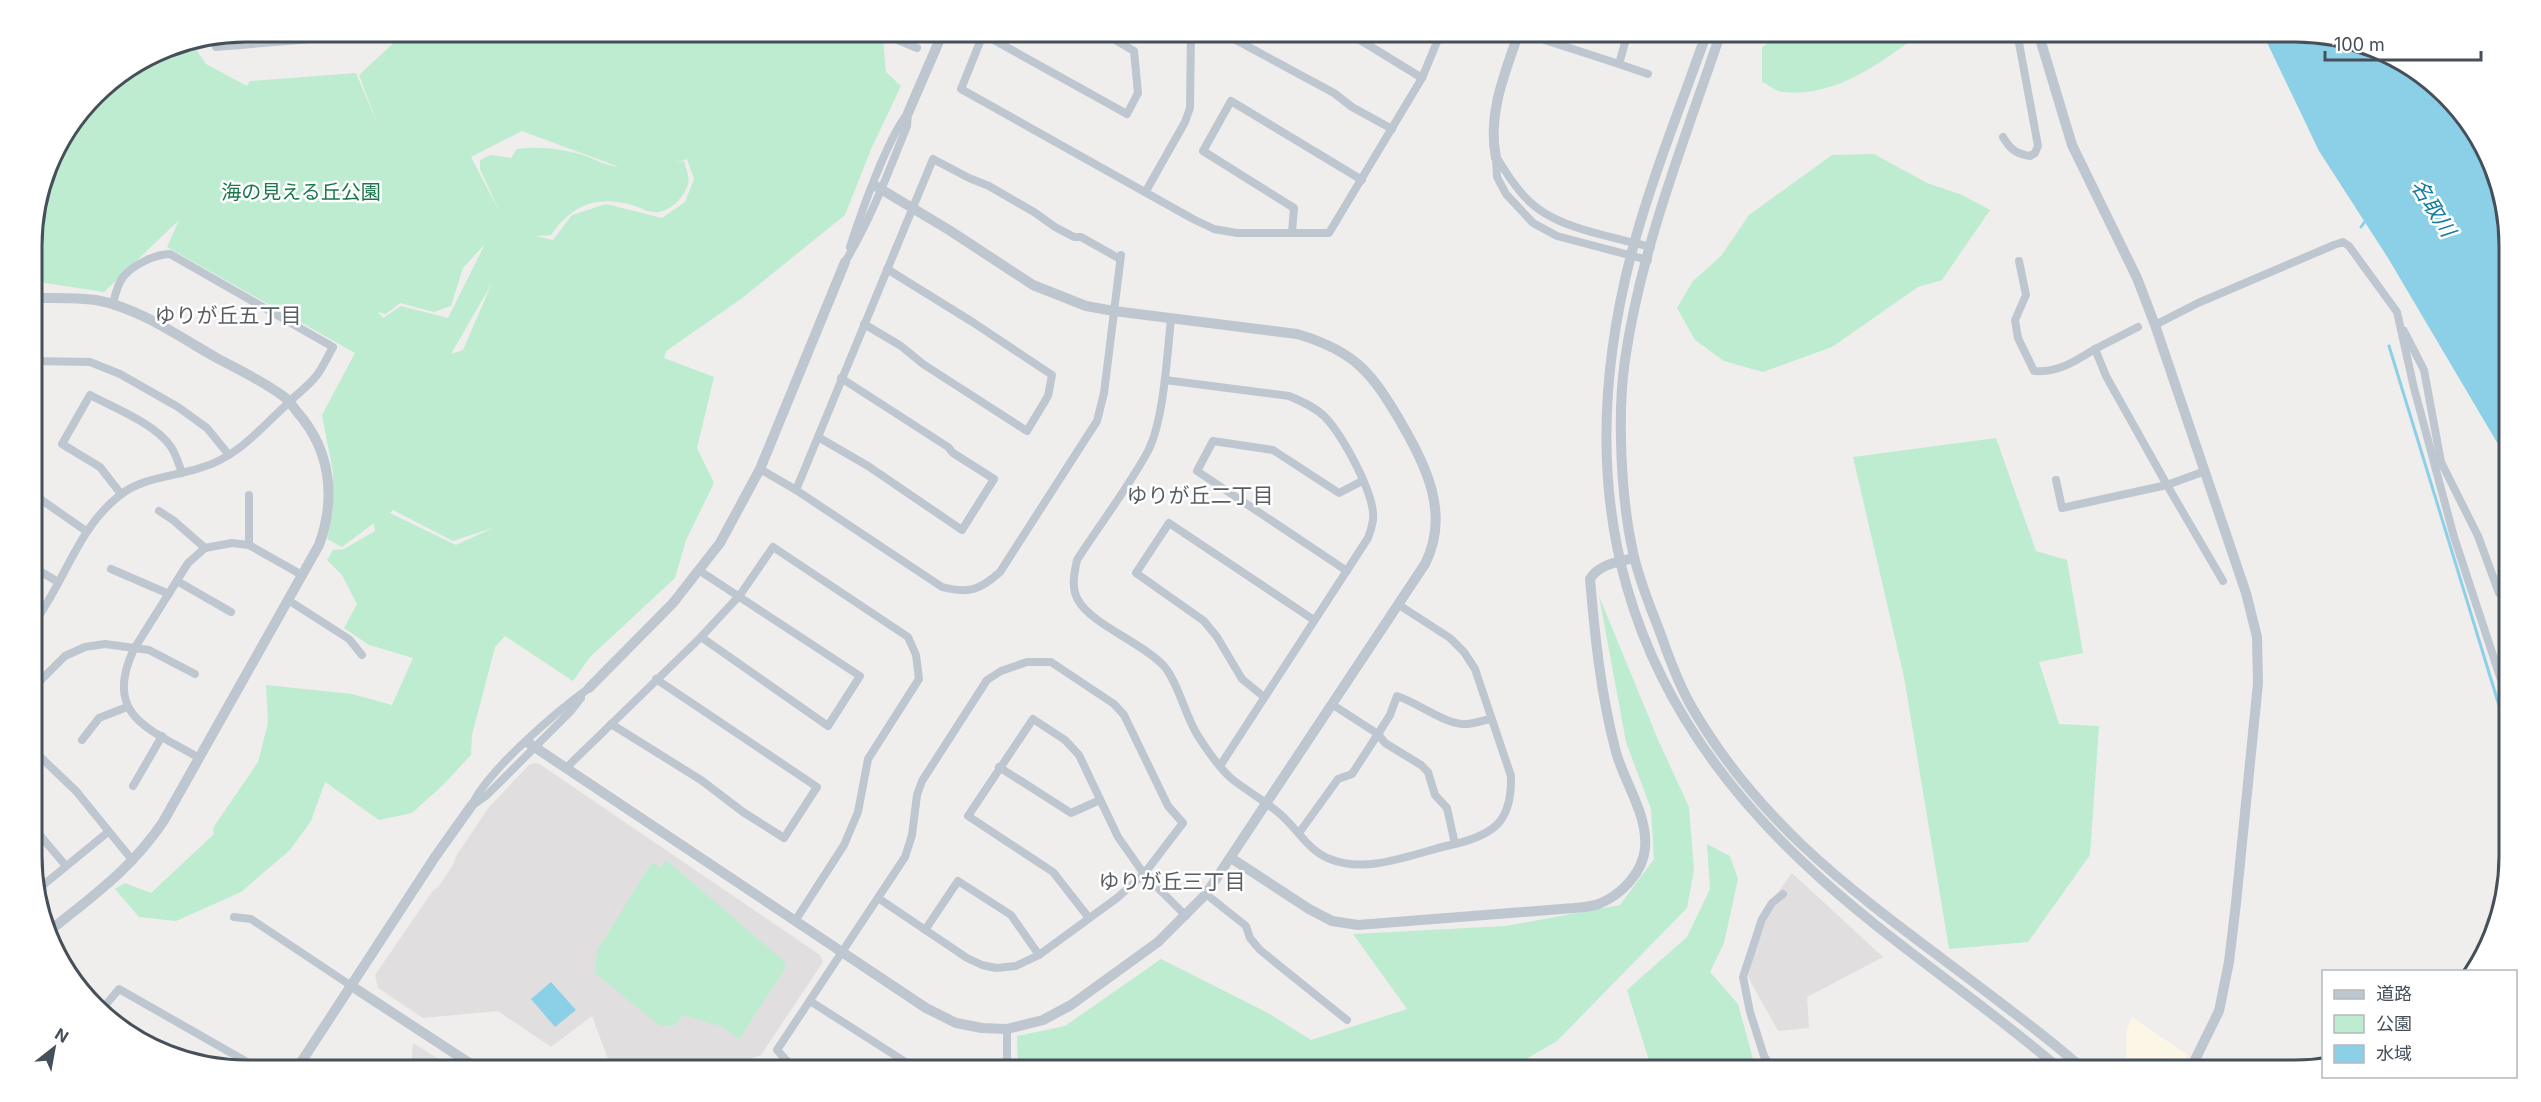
<svg xmlns="http://www.w3.org/2000/svg" width="2541" height="1102" font-family="Inter,'Noto Sans JP',sans-serif">
<style>
.commercial{fill:#fbf6e6}
.education{fill:#e1dedf}
.green{fill:#bdecd1;fill-rule:evenodd}
.water{fill:#8cd0e7}
.lines{fill:none;stroke-linecap:round;stroke-linejoin:round}
.stream{stroke:#8cd0e7;stroke-width:3}
.minor{stroke:#bec7cf;stroke-width:8}
.tertiary{stroke:#bec7cf;stroke-width:10}
.labels{text-anchor:middle;stroke-width:5;stroke-linejoin:round;paint-order:stroke}
.park-label{font-size:20px;fill:#1b774d;stroke:#fff}
.water-label{font-size:21px;font-style:italic;fill:#137ca1;stroke:#fff}
.neighbourhood-label{font-size:21px;fill:#5a5d62;stroke:#fff}
.rim{fill:none;stroke:#46505a;stroke-width:3}
</style>
<rect width="100%" height="100%" fill="#f0eded"/>
<polygon class="commercial" points="2132,1017 2188,1055 2179,1070 2129,1070 2126,1068 2126,1032"/>
<g class="education">
<polygon points="538,763 820,955 823,962 761,1055 718,1070 641,1061 628,1070 612,1070 592,1016 551,1047 498,1011 423,1018 378,988 375,975 432,892 439,886 454,863 456,856 489,807 530,764"/>
<polygon points="1792,873 1883,957 1807,997 1809,1028 1778,1031 1748,977 1763,913"/>
<polygon points="413,1043 456,1070 411,1070"/>
</g>
<g class="green">
<path d="M469 32H879L883 39 886 72 901 86 872 147 845 215 741 299 666 351 664 358 714 377 697 448 714 483 686 540 675 578 590 657 573 681 505 636 495 647 472 735 471 755 442 786 412 813 379 820 325 782 311 821 290 850 241 892 176 921 139 917 115 889 125 883 151 893 214 834 213 828 258 762 268 723 266 685 352 694 392 705 413 658 369 645 344 628 357 604 342 575 327 560 333 550 344 549 375 531 374 523 342 547 327 539 333 510V472L322 415 355 353 167 247 179 220 104 292 32 281V231L54 151 104 85 164 48 191 42 206 64 247 86 250 81 356 73 377 123 359 75 400 37 431 42ZM522 131 619 167C606 166 595 159 583 155 561 149 540 146 517 149L511 158 490 155 480 160V169L500 213 471 157ZM687 159 694 179 685 202 662 218 606 204 572 215 553 240 536 236 551 235C572 205 596 195 632 205 639 207 647 212 654 212 668 214 685 197 688 184 690 178 686 168 684 161L675 163ZM485 244 448 318 401 306 383 318 378 312 386 314 400 303 434 312 451 306 463 268ZM492 283 463 350 451 354ZM393 510 453 541 495 527 456 545 390 513Z"/>
<path d="M1779 32H1923C1883 61 1836 98 1783 92 1776 92 1769 85 1762 82V48Z"/>
<polygon points="1874,154 1927,183 1962,195 1990,210 1942,280 1918,287 1832,347 1763,372 1724,361 1695,340 1677,308 1693,281 1721,256 1749,215 1832,155"/>
<polygon points="1996,438 2036,551 2067,560 2083,653 2039,662 2059,724 2099,726 2090,855 2028,942 1949,949 1904,677 1853,457"/>
<polygon points="1599,596 1659,742 1689,807 1694,870 1687,908 1557,1041 1507,1070 1018,1070 1017,1036 1065,1026 1161,959 1268,1013 1311,1040 1407,1009 1353,934 1506,926 1620,905 1654,859 1651,809 1626,742"/>
<polygon points="1707,844 1730,856 1738,879 1724,943 1710,972 1738,1004 1756,1070 1652,1070 1627,990 1687,937 1710,889"/>
<polygon points="666,860 785,962 785,969 739,1039 721,1026 683,1015 675,1025 660,1026 595,973 597,951 652,862 660,868"/>
</g>
<g class="water">
<polygon points="2262,32 2295,32 2377,48 2465,115 2508,218 2508,461 2388,258 2319,151"/>
<polygon points="551,982 576,1010 555,1027 531,999"/>
</g>
<g class="lines">
<g class="stream">
<polyline points="2361,227 2366,220"/>
<polyline points="2389,346 2509,738"/>
<polyline points="1794,1066 1823,1064 1937,1070"/>
</g>
<g class="minor">
<polyline points="896,32 893,38 917,48"/>
<polyline points="984,32 961,89 1193,219 1214,229 1237,233 1329,233 1422,78 1441,32"/>
<polyline points="1238,32 1234,39 1334,93 1352,107 1392,129"/>
<polyline points="1347,32 1422,78"/>
<polyline points="1520,32 1619,64 1628,32"/>
<polyline points="983,34 1127,114 1138,93 1134,51 1102,32"/>
<polyline points="215,38 216,47 397,32"/>
<polyline points="1560,43 1563,32"/>
<polyline points="1619,64 1648,74"/>
<path d="M2003 137C2010 149 2016 154 2030 156L2035 153 2038 146 2017 32"/>
<polyline points="1496,158 1497,177 1506,194 1533,223 1557,236 1648,260"/>
<path d="M1497 158C1507 174 1517 190 1530 202 1558 229 1614 237 1651 247"/>
<polyline points="1146,191 1185,122 1190,108 1191,32"/>
<polyline points="1292,232 1294,208 1203,151 1231,101 1362,180"/>
<path d="M850 247C861 213 887 139 908 113"/>
<path d="M2019 261 2026 295 2015 320 2018 338 2034 371C2058 373 2076 361 2095 349"/>
<path d="M845 262C871 219 888 173 907 126L908 113"/>
<path d="M1171 319C1167 355 1164 420 1148 451 1128 488 1100 524 1077 560 1074 574 1071 587 1078 600 1091 624 1143 643 1164 666 1179 684 1185 716 1198 736 1207 750 1219 768 1232 779 1247 791 1265 801 1280 814 1297 828 1308 851 1330 859 1369 875 1416 852 1455 844 1496 834 1512 820 1511 776L1475 669 1464 652 1450 638 1399 605"/>
<polyline points="864,324 901,346 923,364 1027,431 1048,396 1052,375 974,323 887,269"/>
<polyline points="2155,325 2198,303 2334,245 2343,242 2349,246 2397,312 2414,388 2454,537 2509,704"/>
<polyline points="2404,331 2424,370 2441,462 2478,536 2499,593 2509,591"/>
<polyline points="32,361 90,362 120,374 178,407 207,428 229,455"/>
<path d="M1165 380 1289 396C1301 401 1315 407 1325 417 1342 435 1376 495 1373 520 1372 526 1370 533 1368 538L1220 766"/>
<polyline points="818,437 868,466 962,530 994,479 953,453 948,447 841,378"/>
<path d="M760 469 796 490 942 587C969 594 980 590 1000 572L1097 421 1104 393 1121 255"/>
<polyline points="2205,471 2167,485 2223,581"/>
<polyline points="2056,480 2062,508 2167,485 2106,376 2095,349 2138,327"/>
<polyline points="796,490 933,159 969,178 989,186 1034,212 1055,227 1074,237 1081,237 1120,259"/>
<polyline points="33,494 86,531"/>
<path d="M121 494 100 467 62 444 90 395C114 408 156 424 171 447 176 454 179 465 182 473"/>
<polyline points="159,511 173,520 205,548"/>
<polyline points="249,545 249,495"/>
<polyline points="33,567 58,582"/>
<polyline points="111,569 169,594"/>
<polyline points="700,571 860,676 828,726 701,637"/>
<polyline points="1347,571 1197,471 1213,441 1273,450 1339,493 1362,481"/>
<polyline points="177,581 231,612"/>
<polyline points="288,600 349,639 362,655"/>
<path d="M33 624C65 582 77 529 119 496 142 477 173 477 200 468 236 458 258 431 284 407 294 396 308 387 317 375 323 367 328 356 333 347L170 254C155 254 133 265 123 277 117 285 115 295 113 304"/>
<polyline points="37,684 65,656 85,647 105,644 149,650 195,674"/>
<polyline points="1264,697 1242,679 1217,637 1204,621 1136,573 1169,523 1314,620"/>
<path d="M1333 705 1378 734 1390 715 1397 696C1418 703 1442 722 1462 724 1471 725 1481 721 1490 719"/>
<polyline points="611,724 701,780 743,812 784,838 817,787 656,679"/>
<polyline points="82,740 99,718 127,707"/>
<polyline points="33,750 76,791 133,861"/>
<path d="M199 758C150 729 102 716 134 649L188 563 205 548 232 543 249 545 302 575"/>
<polyline points="999,767 1071,813 1100,800"/>
<polyline points="566,768 701,637 740,595 773,547 908,637 916,655 919,679 868,759 858,812 844,845 795,921"/>
<polyline points="133,786 162,736"/>
<path d="M472 805C488 770 556 712 589 688"/>
<polyline points="473,805 487,795 570,712 581,698"/>
<polyline points="33,827 66,866"/>
<polyline points="1299,833 1338,779 1352,774 1378,734 1385,743 1421,765 1428,772 1435,795 1447,808 1455,844"/>
<polyline points="36,891 108,832"/>
<polyline points="1206,894 1246,926 1250,938 1260,950 1347,1020"/>
<polyline points="234,917 251,919 350,985"/>
<polyline points="1089,918 1053,872 968,816 1033,719 1065,740 1079,755 1118,837 1144,874 1186,916"/>
<polyline points="925,930 958,881 1011,915 1039,955"/>
<polyline points="810,1001 918,1070"/>
<polyline points="103,1008 119,989 261,1070"/>
<polyline points="1007,1029 1007,1070"/>
<polyline points="795,1070 777,1050 905,857 912,835 917,795 922,781 987,680 1001,671 1027,662 1051,662 1114,704 1124,715 1168,806 1183,823 1144,874 1117,898 1039,955 1016,966 996,968 982,965 967,958 878,898"/>
<polyline points="1779,1070 1769,1064 1764,1056 1750,1012 1743,977 1762,919 1772,903 1783,894"/>
</g>
<g class="tertiary">
<path d="M1707 32C1681 106 1651 179 1631 255 1569 495 1623 694 1805 864 1884 939 1978 998 2061 1070"/>
<path d="M1721 32C1685 139 1641 248 1625 360 1617 414 1621 499 1633 552 1639 581 1651 608 1661 635 1669 658 1678 682 1690 704 1719 755 1759 804 1802 845 1861 901 1932 950 1997 1000 2027 1023 2057 1045 2084 1070"/>
<polyline points="2038,32 2072,145 2137,278 2155,325 2246,593 2257,637 2258,683 2236,903 2229,962 2219,1011 2190,1070"/>
<polyline points="908,113 943,32"/>
<path d="M1496 158C1487 114 1505 73 1519 32"/>
<path d="M32 298C53 298 75 297 96 300 139 308 178 336 215 357 237 369 263 381 283 396 289 400 293 407 298 413 331 451 336 499 319 545L163 822C131 869 95 894 52 929"/>
<polyline points="589,688 673,603 720,543 760,469 845,262"/>
<path d="M527 742 926 1008 956 1023 982 1028 1007 1029 1043 1020 1071 1005 1158 942 1206 894 1425 564C1451 513 1425 464 1399 419 1388 401 1377 382 1361 367 1343 350 1321 341 1297 334L1114 311 1086 306 1033 285 949 230 874 185"/>
<path d="M1231 858 1309 909 1332 921 1358 925 1574 908C1583 907 1593 907 1601 903 1622 894 1643 872 1645 848 1648 815 1625 784 1616 752 1601 696 1595 637 1590 579 1599 564 1618 562 1634 558"/>
<polyline points="350,985 480,1070"/>
<polyline points="296,1070 435,857 472,805"/>
</g>
</g>
<g class="labels">
<g class="park-label">
<text x="301" y="199">海の見える丘公園</text>
</g>
<g class="water-label">
<text transform="translate(2433 208) rotate(58)" y="7">名取川</text>
</g>
<g class="neighbourhood-label">
<text x="228" y="323">ゆりが丘五丁目</text>
<text x="1200" y="503">ゆりが丘二丁目</text>
<text x="1172" y="889">ゆりが丘三丁目</text>
</g>
</g>
<path d="M0 0H2541V1102H0ZM246 42H2295A204 204 0 0 1 2499 246V856A204 204 0 0 1 2295 1060H246A204 204 0 0 1 42 856V246A204 204 0 0 1 246 42Z" fill="#fff" fill-rule="evenodd"/>
<path class="rim" d="M246 42H2295A204 204 0 0 1 2499 246V856A204 204 0 0 1 2295 1060H246A204 204 0 0 1 42 856V246A204 204 0 0 1 246 42Z"/>
<rect x="2322" y="970" width="195" height="108" fill="#ffffff" stroke="#b5b9bd" stroke-width="1.5"/>
<rect x="2334" y="990" width="30" height="9" fill="#bec7cf" stroke="#b5b9bd" stroke-width="1.5"/>
<text x="2376" y="1000" font-size="18" fill="#46505a">道路</text>
<rect x="2334" y="1015" width="30" height="18" fill="#bdecd1" stroke="#b5b9bd" stroke-width="1.5"/>
<text x="2376" y="1030" font-size="18" fill="#46505a">公園</text>
<rect x="2334" y="1045" width="30" height="18" fill="#8cd0e7" stroke="#b5b9bd" stroke-width="1.5"/>
<text x="2376" y="1060" font-size="18" fill="#46505a">水域</text>
<g transform="translate(54 1048) rotate(31)" stroke="#ffffff" stroke-width="4.5" paint-order="stroke">
<path d="M0-4.5L10 22L0 15L-10 22Z" fill="#46505a"/>
<text y="-9" font-size="16" font-weight="bold" text-anchor="middle" fill="#46505a">N</text>
</g>
<path d="M2325 51v9h156v-9" fill="none" stroke="#46505a" stroke-width="3"/>
<text x="2334" y="51" font-size="18" fill="#46505a" stroke="#ffffff" stroke-width="4.5" paint-order="stroke">100 m</text>
</svg>
